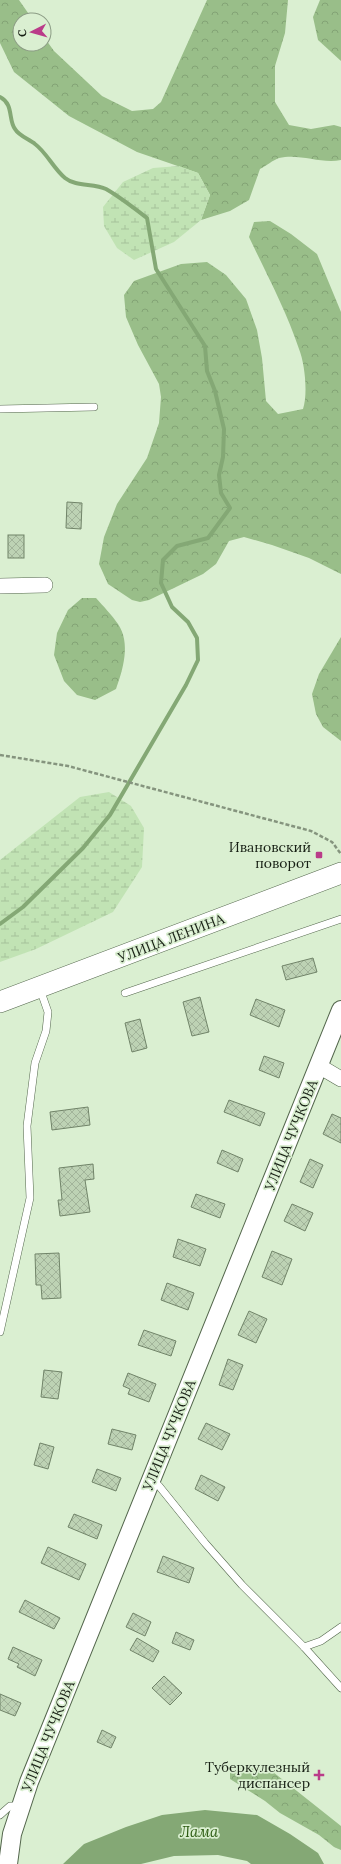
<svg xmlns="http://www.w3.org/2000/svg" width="341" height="1864" font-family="Lora,serif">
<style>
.forest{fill:url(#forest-crowns)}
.wetland{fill:url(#wetland-marsh)}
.water{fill:#84a875}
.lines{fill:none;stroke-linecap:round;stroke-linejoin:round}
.stream{stroke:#84a875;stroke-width:4}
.building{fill:url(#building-cross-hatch);stroke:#718469}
.service-casing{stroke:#53664c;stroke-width:8}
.minor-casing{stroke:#53664c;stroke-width:16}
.tertiary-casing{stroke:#53664c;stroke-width:20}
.secondary-casing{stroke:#53664c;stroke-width:22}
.path{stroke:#85947e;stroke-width:2.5;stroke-dasharray:4 2;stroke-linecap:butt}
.service{stroke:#fff;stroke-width:7}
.minor{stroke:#fff;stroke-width:15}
.tertiary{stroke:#fff;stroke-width:18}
.secondary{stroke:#fff;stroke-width:21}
.poi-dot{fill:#ba3b89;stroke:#daefd1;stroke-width:1.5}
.labels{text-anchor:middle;stroke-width:3.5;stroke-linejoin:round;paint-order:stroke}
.poi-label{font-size:14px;fill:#171f14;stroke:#daefd1;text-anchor:end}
.street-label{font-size:14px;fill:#171f14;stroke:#daefd1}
.water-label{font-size:15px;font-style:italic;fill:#2e5d14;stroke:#daefd1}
</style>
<defs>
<pattern id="forest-crowns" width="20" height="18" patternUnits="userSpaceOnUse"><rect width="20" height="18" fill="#99be89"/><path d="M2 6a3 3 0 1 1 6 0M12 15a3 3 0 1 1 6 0" fill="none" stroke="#83a375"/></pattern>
<pattern id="wetland-marsh" width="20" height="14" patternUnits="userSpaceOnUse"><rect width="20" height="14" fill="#c1e3b4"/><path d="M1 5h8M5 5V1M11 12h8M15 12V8" fill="none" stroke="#a5c29a"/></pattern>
<pattern id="building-cross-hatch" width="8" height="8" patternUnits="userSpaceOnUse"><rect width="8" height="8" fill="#bdd2b4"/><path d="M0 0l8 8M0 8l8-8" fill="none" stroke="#a2b49a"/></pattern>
</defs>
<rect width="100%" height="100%" fill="#daefd1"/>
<g class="forest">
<path d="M0 0H19L33 20H20V44H44V37L54 51 102 96 132 111 153 109 161 102 207 0H288L285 33 275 66V102L289 125 311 129 334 125 341 127V160C320 164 300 153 279 158 273 160 266 166 260 169L249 200 230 211 201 220 210 195 198 173 137 152 69 116 14 72 0 43Z"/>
<polygon points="320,0 341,0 341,61 318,40 313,17"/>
<path d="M270 221 291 234 317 254 341 312V574L309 558 272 545 244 537 229 541 216 564 203 574 149 600 140 602 132 600 108 584 99 564 104 537 117 504 147 458 159 423 161 397 159 384 138 345 126 317 124 295 134 281 181 264 207 262 226 275 246 299 257 330 262 358 266 401 278 414 303 409C308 394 305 364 299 349 286 310 266 273 249 237L254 222Z"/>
<path d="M82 598H96C103 606 112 615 118 624 131 643 123 670 116 689L95 700 77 695 64 681 54 655 57 633 68 610Z"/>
<polygon points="341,637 341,741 323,727 316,714 312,694 319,674"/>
<polygon points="240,1766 273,1772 341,1826 341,1850 334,1847 319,1835 280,1813 265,1801 230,1779 230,1773"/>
</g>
<g class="wetland">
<polygon points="179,166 198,173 210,195 201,220 174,242 134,260 117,248 104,226 103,207 123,182 153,168"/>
<polygon points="109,792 131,806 144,828 142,867 113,912 36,949 0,962 0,860 80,797"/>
</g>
<polygon class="water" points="205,1810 257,1815 290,1834 318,1853 324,1864 251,1864 247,1861 218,1855 174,1856 141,1864 63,1864 84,1844 126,1827 162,1815"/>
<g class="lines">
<path class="stream" d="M0 97C14 104 8 120 15 129 19 136 29 139 35 144 47 153 53 168 65 178 76 187 94 183 106 189 120 197 134 208 147 218L156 269 205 346 207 371 215 391 224 429 223 457 219 475 221 493 230 508 208 538 177 546 163 560 161 583 172 607 188 622 197 638 198 660 186 685 110 815 83 848 23 907 0 924"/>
</g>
<g class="building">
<polygon points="67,502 82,503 81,529 66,528"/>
<rect x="8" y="535" width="16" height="23"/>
<polygon points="313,958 317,972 286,980 282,966"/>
<polygon points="200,997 209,1032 192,1036 183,1002"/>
<polygon points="256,999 285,1010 279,1027 250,1015"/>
<polygon points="140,1019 147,1048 132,1052 125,1023"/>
<polygon points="264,1056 284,1063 279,1078 259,1070"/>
<polygon points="229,1100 265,1113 260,1126 224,1112"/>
<polygon points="88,1107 90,1125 52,1130 50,1112"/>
<polygon points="332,1114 341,1118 341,1143 323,1134"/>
<polygon points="222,1150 243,1159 238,1172 217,1163"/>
<polygon points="310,1159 323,1165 313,1188 300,1182"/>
<polygon points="93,1164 94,1179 85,1180 90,1212 60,1216 58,1200 62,1200 59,1168"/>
<polygon points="196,1194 225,1204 220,1218 191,1207"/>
<polygon points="292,1204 313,1213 305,1231 284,1221"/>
<polygon points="178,1239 206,1249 200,1266 173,1257"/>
<polygon points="272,1251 292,1259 282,1285 262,1277"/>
<polygon points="59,1253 61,1298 42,1299 41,1285 36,1285 35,1254"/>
<polygon points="167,1283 194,1293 188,1310 161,1300"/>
<polygon points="249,1311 267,1319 256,1343 238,1335"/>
<polygon points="144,1330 176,1341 171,1356 138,1345"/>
<polygon points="228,1359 243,1365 233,1390 219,1385"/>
<polygon points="44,1370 62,1372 58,1399 41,1397"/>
<polygon points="128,1373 156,1384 149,1402 128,1394 130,1389 123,1386"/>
<polygon points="206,1423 230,1434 222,1450 198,1439"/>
<polygon points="112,1429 136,1435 132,1450 108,1444"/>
<polygon points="40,1443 54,1447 48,1469 34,1465"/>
<polygon points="97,1469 121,1478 116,1491 92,1482"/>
<polygon points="201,1475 225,1487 218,1501 195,1489"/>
<polygon points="74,1514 102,1525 97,1539 68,1527"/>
<polygon points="48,1547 86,1564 79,1580 41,1563"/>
<polygon points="163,1556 194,1568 189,1583 157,1572"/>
<polygon points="25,1600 60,1618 54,1629 19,1612"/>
<polygon points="133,1613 151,1622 145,1636 126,1627"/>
<polygon points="176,1632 194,1640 190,1650 172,1643"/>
<polygon points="137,1638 159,1651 153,1662 130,1650"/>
<polygon points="13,1647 42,1660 35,1676 17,1667 19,1664 8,1659"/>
<polygon points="164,1676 182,1693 170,1705 152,1688"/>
<polygon points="0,1694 21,1703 15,1716 0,1710"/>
<polygon points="102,1730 116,1737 111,1748 97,1742"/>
</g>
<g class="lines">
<g class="service-casing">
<g id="service">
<polyline points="0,409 94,407"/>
<polyline points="125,993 341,919"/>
<polyline points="0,1332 30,1198 27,1126 35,1063 46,1031 48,1012 40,989"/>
<polyline points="152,1480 159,1486 205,1543 242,1585 304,1647 341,1688"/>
<polyline points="304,1647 321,1641 341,1627"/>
<polyline points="0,1815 10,1806 20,1806"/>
</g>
</g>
<g class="minor-casing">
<g id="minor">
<polyline points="0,586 45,585"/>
<polyline points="319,1066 341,1079"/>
</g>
</g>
<g class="tertiary-casing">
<polyline id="tertiary" points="8,1864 12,1834 29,1782 341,1010"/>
</g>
<g class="secondary-casing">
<polyline id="secondary" points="0,1002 341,873"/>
</g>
<polyline class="path" points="0,755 68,766 311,831 332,842 341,854"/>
<use href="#service" class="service"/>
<use href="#minor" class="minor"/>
<use href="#tertiary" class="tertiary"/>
<use href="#secondary" class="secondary"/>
</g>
<g class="poi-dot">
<rect x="315" y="851" width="8" height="8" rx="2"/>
<path d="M317 1769h4v4h4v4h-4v4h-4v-4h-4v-4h4z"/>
</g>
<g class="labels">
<g class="poi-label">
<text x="311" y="852">Ивановский<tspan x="311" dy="16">поворот</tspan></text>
<text x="310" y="1772">Туберкулезный<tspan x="310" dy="16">диспансер</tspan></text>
</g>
<g class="street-label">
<text transform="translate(171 938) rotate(-21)" y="5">УЛИЦА ЛЕНИНА</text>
<text transform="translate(291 1135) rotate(-68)" y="5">УЛИЦА ЧУЧКОВА</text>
<text transform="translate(169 1435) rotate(-68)" y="5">УЛИЦА ЧУЧКОВА</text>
<text transform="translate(48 1736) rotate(-68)" y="5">УЛИЦА ЧУЧКОВА</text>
</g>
<g class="water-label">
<text x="199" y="1837">Лама</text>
</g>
</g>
<g transform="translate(32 32) rotate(264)"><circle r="19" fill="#daefd1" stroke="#8c9c85"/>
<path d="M0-3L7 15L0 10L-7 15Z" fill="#ba3b89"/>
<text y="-6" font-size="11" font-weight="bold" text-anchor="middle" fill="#171f14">С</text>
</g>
</svg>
